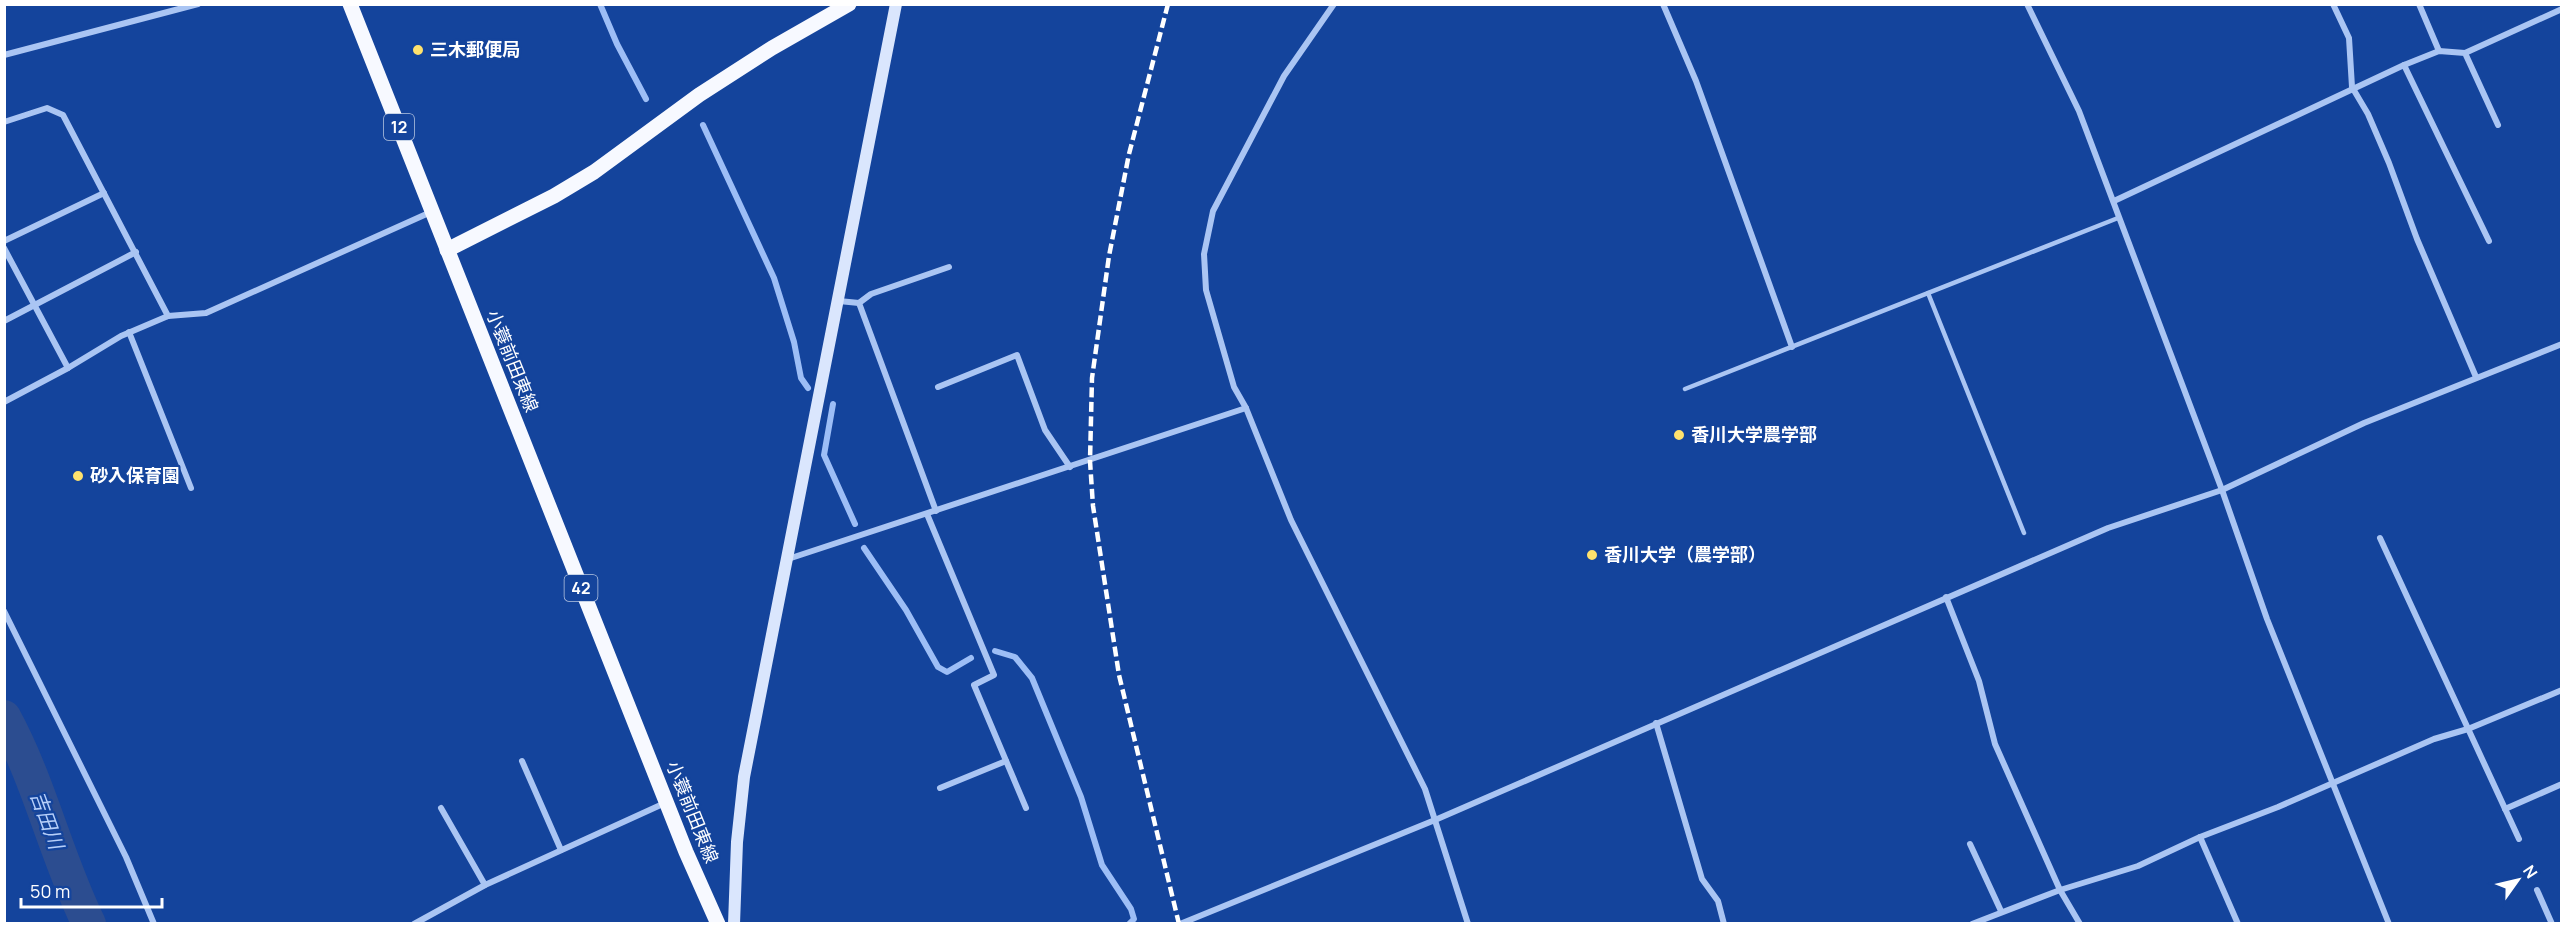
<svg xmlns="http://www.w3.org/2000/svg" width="2566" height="928" font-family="Manrope,'Noto Sans JP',sans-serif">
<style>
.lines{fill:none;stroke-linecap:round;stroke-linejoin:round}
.stream{stroke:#9dbef6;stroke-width:6}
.river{stroke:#2c4d90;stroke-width:34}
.lane{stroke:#aac5f3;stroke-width:4.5}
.street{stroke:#aac5f3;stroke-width:6}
.secondary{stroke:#dae6fd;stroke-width:12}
.primary{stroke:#f7f9ff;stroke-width:15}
.rail{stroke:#fff;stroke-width:4.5;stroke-dasharray:10 4.5;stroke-linecap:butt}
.poi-dot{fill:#ffe26d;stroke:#14449c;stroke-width:2}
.labels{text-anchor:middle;stroke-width:4.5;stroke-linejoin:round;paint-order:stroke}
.shield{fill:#14449c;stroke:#b8c7e1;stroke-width:1.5}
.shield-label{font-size:16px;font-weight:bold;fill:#fff}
.poi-label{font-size:18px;font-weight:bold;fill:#fff;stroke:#14449c;text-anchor:start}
.street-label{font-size:18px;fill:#fff;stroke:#14449c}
.water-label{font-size:20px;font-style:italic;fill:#b7cff9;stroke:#14449c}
</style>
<rect width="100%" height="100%" fill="#14449c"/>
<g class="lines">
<g class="stream">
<polyline points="600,4 617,44 646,99"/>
<polyline points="703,125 774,278 794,342 801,378 808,388"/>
<polyline points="833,404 824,455 855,524"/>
<polyline points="864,548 906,610 938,667 947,672 971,658"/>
<polyline points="995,651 1015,657 1032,678 1081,797 1102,865 1131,909 1134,919 1129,924"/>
</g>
<path class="river" d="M4 717C40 783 56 857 89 924"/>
<g class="lane">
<polyline points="1928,293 2024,533"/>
<polyline points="1685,389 2118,218"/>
</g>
<g class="street">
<polyline points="1334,4 1284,76 1213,211 1204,254 1206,290 1234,387 1246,408 1291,520 1425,789 1468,924"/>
<polyline points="1663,4 1696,81 1792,347"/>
<polyline points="2027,4 2079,111 2222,490 2267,619 2389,924"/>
<polyline points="2333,4 2349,38 2352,87 2368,114 2389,163 2417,239 2476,377"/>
<polyline points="2419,4 2439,51"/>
<polyline points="2465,53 2562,9"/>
<polyline points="4,55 198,4"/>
<polyline points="2404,65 2489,241"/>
<polyline points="4,122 47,108 63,115 168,316"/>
<polyline points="2114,201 2404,65 2439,51 2465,53 2498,125"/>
<polyline points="4,241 104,193"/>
<polyline points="4,248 68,368"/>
<polyline points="839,301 859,303"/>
<polyline points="4,321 136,252"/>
<polyline points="129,332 191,488"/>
<polyline points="938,387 1017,355 1045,430 1070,467"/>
<polyline points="4,402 68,368 121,336 168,316 206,313 431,212"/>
<polyline points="936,511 859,303 871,294 949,267"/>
<polyline points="927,514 994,675 974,685 1026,808"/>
<polyline points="2380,538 2519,839"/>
<polyline points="788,559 1246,408"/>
<polyline points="1946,597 1979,681 1995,744 2060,890 2080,924"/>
<polyline points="4,611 126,857 154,924"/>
<polyline points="1656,723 1702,879 1718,901 1724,924"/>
<polyline points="522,761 561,850"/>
<polyline points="940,788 1006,761"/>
<polyline points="441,808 485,885"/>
<polyline points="2505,809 2562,784"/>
<polyline points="2200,837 2238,924"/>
<polyline points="1970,844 2001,911"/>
<polyline points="2537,890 2552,924"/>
<polyline points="414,924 485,885 665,803"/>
<polyline points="1180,924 1435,820 2108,528 2222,490 2364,423 2562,344"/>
<polyline points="1972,924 2060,890 2138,866 2200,837 2278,807 2434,739 2468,729 2562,690"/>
</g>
<polyline class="secondary" points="734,924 737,842 744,777 896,4"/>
<g class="primary">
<polyline points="350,4 686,852 718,924"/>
<polyline points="447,250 554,196 594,172 699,95 772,48 849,4"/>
</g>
<polyline class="rail" points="1168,4 1129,154 1109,256 1092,378 1090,461 1093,506 1119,675 1179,924"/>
</g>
<g class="poi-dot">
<circle cx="418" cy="50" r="6"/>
<circle cx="1679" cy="435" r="6"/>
<circle cx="78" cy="476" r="6"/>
<circle cx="1592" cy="555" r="6"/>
</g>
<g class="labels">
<g class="shield">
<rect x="384" y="114" width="30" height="26" rx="4.5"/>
<rect x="564.5" y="575" width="33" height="26" rx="4.5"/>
</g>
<g class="shield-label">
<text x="399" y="133">12</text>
<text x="581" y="594">42</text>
</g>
<g class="poi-label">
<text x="430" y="56">三木郵便局</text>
<text x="1691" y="441">香川大学農学部</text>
<text x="90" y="482">砂入保育園</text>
<text x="1604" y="561">香川大学（農学部）</text>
</g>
<g class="street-label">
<text transform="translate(512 361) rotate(68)" y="6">小蓑前田東線</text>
<text transform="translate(692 812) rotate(68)" y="6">小蓑前田東線</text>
</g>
<g class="water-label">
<text transform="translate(47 820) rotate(70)" y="7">吉田川</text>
</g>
</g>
<rect width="2566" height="928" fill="none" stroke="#ffffff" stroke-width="12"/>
<g transform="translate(2518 880) rotate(56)" stroke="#14449c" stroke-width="4.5" paint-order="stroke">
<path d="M0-4.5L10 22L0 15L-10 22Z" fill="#ffffff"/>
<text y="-9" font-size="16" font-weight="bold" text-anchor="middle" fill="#ffffff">N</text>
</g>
<path d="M21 898v9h141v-9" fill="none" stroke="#ffffff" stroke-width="3"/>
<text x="30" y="898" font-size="18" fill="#ffffff" stroke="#14449c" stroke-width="4.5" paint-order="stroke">50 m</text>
</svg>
